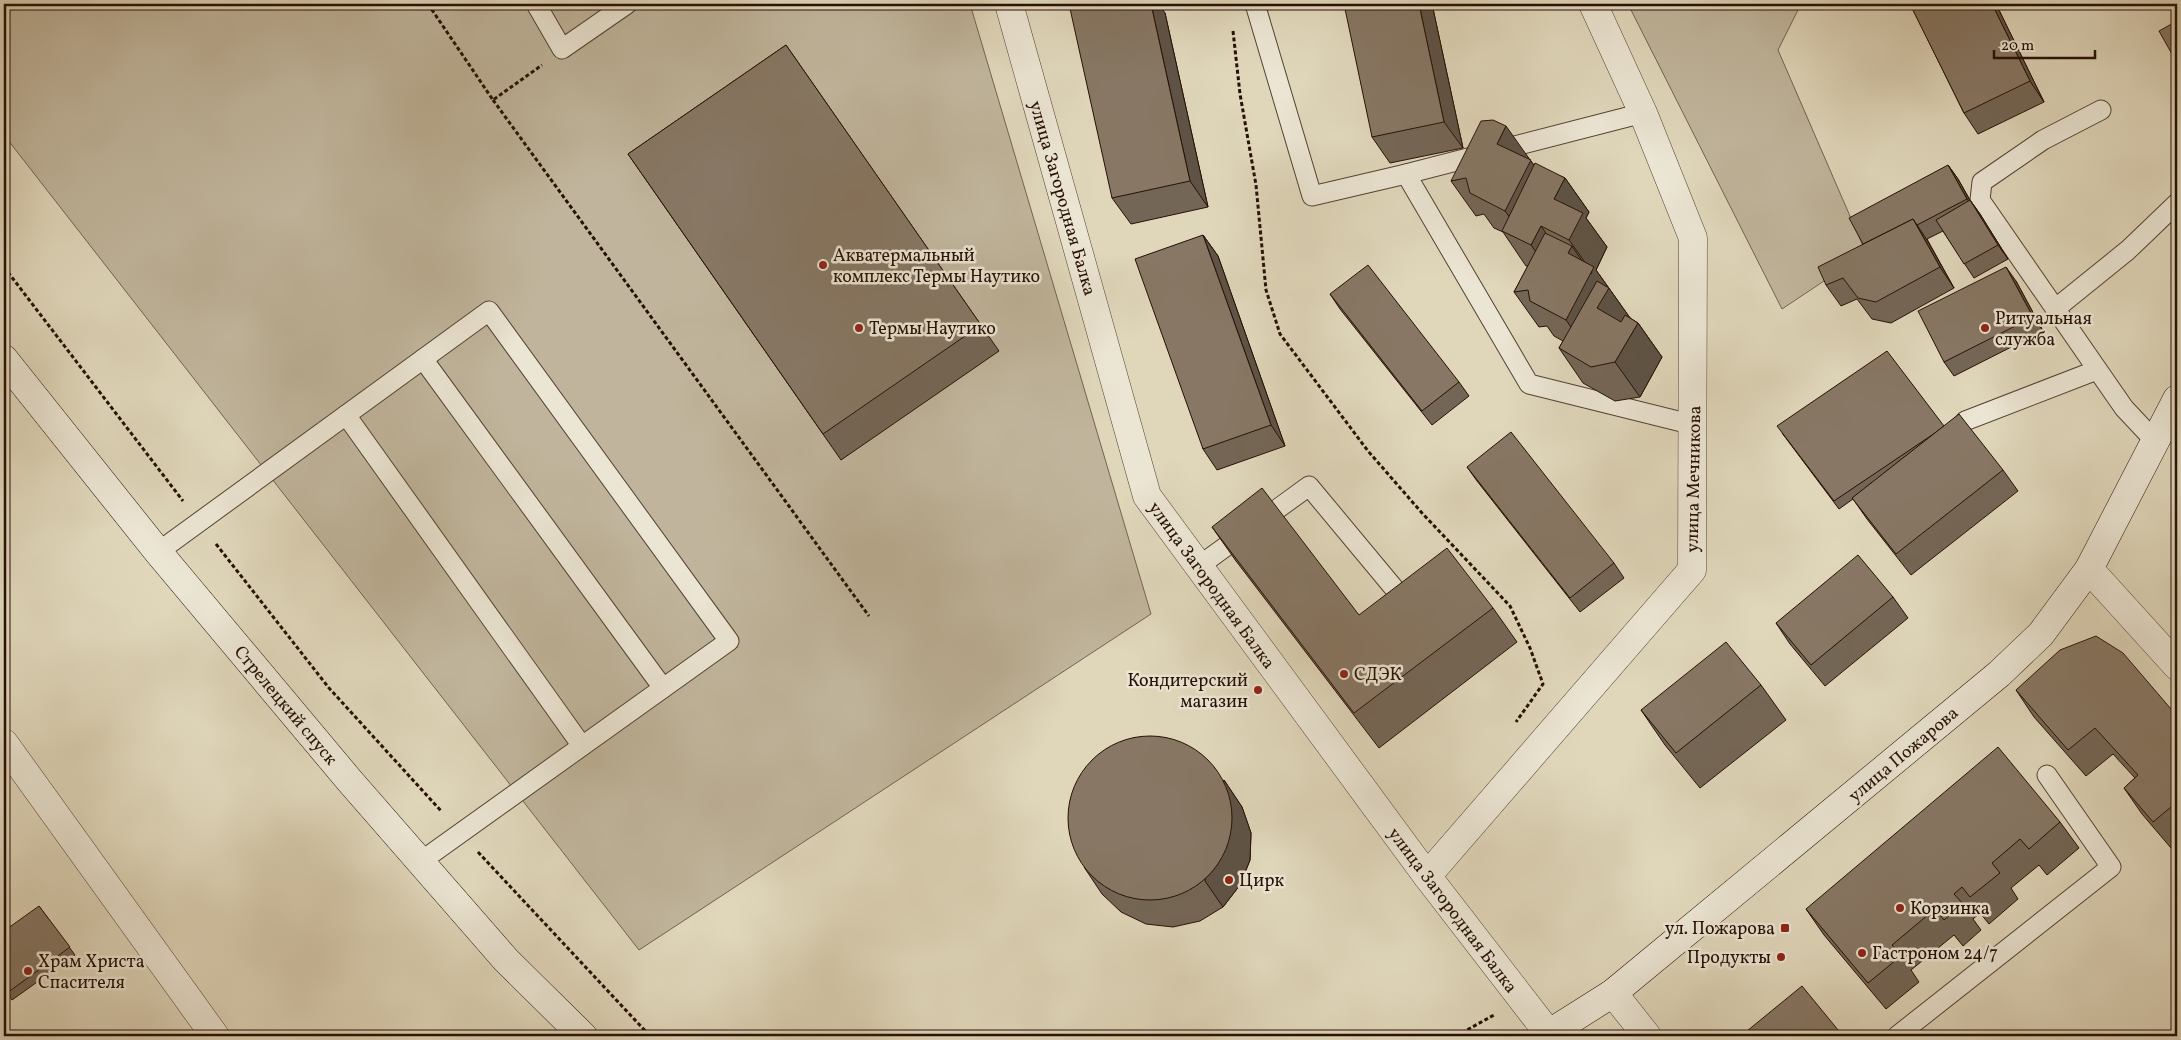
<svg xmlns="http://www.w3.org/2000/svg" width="2181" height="1040" font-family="Vollkorn,serif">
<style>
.green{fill:#c0b59c;stroke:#736250}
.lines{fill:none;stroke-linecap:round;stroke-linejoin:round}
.lane-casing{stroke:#544232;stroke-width:21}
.street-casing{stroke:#544232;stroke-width:29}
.secondary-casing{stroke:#261005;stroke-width:29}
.path{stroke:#261005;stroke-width:3;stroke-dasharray:4 2.5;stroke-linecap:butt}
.lane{stroke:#ebe5d3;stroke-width:19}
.street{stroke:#ebe5d3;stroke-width:28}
.secondary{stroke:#ebe5d3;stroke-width:28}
.wall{fill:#746656;stroke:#261005}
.shaded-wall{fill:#5e5346;stroke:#261005}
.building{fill:#877764;stroke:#261005}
.poi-dot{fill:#8f2418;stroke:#ebe5d3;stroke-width:2}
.labels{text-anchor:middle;stroke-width:5;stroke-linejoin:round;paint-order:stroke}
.street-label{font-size:18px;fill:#261005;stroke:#ebe5d3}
.poi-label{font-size:18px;fill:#261005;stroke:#ebe5d3;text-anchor:start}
</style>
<rect width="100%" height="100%" fill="#e0d7bb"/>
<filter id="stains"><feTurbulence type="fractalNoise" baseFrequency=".004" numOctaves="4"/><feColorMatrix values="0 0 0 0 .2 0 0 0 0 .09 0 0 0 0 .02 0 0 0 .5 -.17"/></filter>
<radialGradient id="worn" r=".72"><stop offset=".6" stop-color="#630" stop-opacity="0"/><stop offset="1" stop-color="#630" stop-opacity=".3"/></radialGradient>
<g class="green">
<polygon points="4,4 970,4 1151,614 639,950 4,135"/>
<polygon points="1628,4 1801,4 1778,50 1866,253 1782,309"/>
</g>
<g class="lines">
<g class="lane-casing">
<g id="lane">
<polyline points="536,4 562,49 627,4"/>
<polyline points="1255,4 1312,196 1406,174"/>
<polyline points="2101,110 2043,140 1982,182 1980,200 2124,408 2154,440"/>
<polyline points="1643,113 1406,174 1529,384 1694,425"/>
<polyline points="2055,309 2128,250 2177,203"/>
<polyline points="423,359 663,688"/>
<polyline points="346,415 582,746"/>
<polyline points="1965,421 2097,370"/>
<polyline points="158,552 489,311 729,641 420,862"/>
<polyline points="1199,566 1309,486 1398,593"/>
<polyline points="1897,1036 2111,867 2047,775"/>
</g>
</g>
<g class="street-casing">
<g id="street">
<polyline points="1009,4 1147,496 1427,876 1549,1034"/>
<polyline points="2089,569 2177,666"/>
<polyline points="4,743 215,1036"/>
<polyline points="1427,876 1692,570 1693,238 1643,113 1593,4"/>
<polyline points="1613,993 1647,1036"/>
</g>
</g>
<g class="secondary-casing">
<g id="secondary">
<polyline points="4,359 158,552 349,780 506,960 583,1036"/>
<polyline points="1545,1036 1613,993 1999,674 2041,634 2089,569 2177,399"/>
</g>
</g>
<g class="path">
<polyline points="428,4 493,100 542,65"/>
<polyline points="1233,31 1240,94 1256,185 1266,290 1280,334 1368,451 1422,513 1510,606 1530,648 1543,684 1516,722"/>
<polyline points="493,100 869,616"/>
<polyline points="4,267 183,501"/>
<polyline points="216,544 329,688 442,812"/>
<polyline points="478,852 650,1036"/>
<polyline points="1456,1036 1494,1015"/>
</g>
<use href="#lane" class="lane"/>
<use href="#street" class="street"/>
<use href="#secondary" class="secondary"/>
</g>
<g class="wall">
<polygon points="1432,4 1463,148 1390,163 1372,137"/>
<polygon points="1910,4 1996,4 2044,102 1978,134 1964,113"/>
<polygon points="1165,13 1208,207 1131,224 1112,198"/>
<polygon points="786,45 999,351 841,460 628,154"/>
<polygon points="1530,160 1534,165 1565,178 1589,212 1586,218 1607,247 1596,270 1630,318 1638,323 1662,357 1640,397 1615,401 1583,383 1559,348 1563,341 1554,336 1547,326 1539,327 1514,292 1528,266 1526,266 1503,232 1494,228 1484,214 1476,216 1451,181"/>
<polygon points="1948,165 1958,179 1970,200 1980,214 2008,259 1974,278 1943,231 1927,239 1954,288 1891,323 1872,319 1857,299 1841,306 1826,285 1863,244"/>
<polygon points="1203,235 1218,256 1285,446 1217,470 1203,449"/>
<polygon points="2016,281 2043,331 1954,376 1944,362"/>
<polygon points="1330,294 1459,382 1469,396 1432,425 1340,309"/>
<polygon points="1944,426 2003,470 2018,491 1911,575 1867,519 1853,499 1839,509 1782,433"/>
<polygon points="1467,467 1614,563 1624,578 1580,612 1477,481"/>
<polygon points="1212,527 1359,615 1493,608 1517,642 1379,748 1236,561"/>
<polygon points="1893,597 1908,618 1825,686 1790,644 1776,623"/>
<polygon points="1761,685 1786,720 1700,788 1665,745 1641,710"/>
<polygon points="2016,690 2177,716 2177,843 2171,848 2142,814 2124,788 2135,778 2113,754 2086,776 2034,717"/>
<polygon points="1224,780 1242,807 1251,833 1250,860 1240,885 1223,907 1200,921 1173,927 1146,924 1121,912 1102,894 1084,867"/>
<polygon points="2060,822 2079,848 2047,875 2039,865 2011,888 2018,899 1989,924 1980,913 1973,919 1981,930 1963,946 1954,935 1911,970 1919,982 1886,1009 1824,935 1806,909"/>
<polygon points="39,906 75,955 12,1000 4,988"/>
</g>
<g class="shaded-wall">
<polygon points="1151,4 1159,4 1165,13 1208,207 1190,181"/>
<polygon points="1419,4 1432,4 1463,148 1444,122"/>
<polygon points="1992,4 1996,4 2044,102 2030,81"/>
<polygon points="1506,126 1555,195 1528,243 1505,211 1497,144"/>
<polygon points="1948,165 1958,179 1977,213 1967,199"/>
<polygon points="1565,178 1589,212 1586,218 1607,247 1596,270 1633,322 1591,355 1566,320 1568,253 1572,246 1591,274 1592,272 1569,240 1554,199"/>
<polygon points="1970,200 1980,214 2008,259 1998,245"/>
<polygon points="1913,219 1927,240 1954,288 1940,267"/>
<polygon points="1541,226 1565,261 1555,279 1531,245"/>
<polygon points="1203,235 1218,256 1285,446 1271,425"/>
<polygon points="2006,267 2016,281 2043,331 2033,317"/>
<polygon points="1638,323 1662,357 1640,397 1615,362"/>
<polygon points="1224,780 1242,807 1251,833 1250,860 1240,885 1223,907 1205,881"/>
</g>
<g class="building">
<polygon points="1069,4 1151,4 1190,181 1112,198"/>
<polygon points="1344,4 1419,4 1444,122 1372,137"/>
<polygon points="1910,4 1992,4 2030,81 1964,113"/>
<polygon points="2177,21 2177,63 2159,31"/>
<polygon points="786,45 981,325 823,434 628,154"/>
<polygon points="1493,120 1506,126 1497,144 1531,160 1505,211 1470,193 1466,178 1451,181 1481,121"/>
<polygon points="1535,163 1565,178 1554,199 1583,213 1569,240 1541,226 1531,245 1502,231"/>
<polygon points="1948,165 1967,199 1917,225 1913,219 1863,244 1849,218"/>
<polygon points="1970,200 1998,245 1964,264 1936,220"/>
<polygon points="1913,219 1940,267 1876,302 1858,298 1843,278 1826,285 1818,267"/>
<polygon points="1545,233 1572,246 1568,253 1594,267 1566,320 1530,301 1528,290 1514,292"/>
<polygon points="1203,235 1271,425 1203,449 1135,259"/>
<polygon points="1368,265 1459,382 1422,411 1330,294"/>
<polygon points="2006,267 2033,317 1944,362 1918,311"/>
<polygon points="1597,281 1609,288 1597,308 1621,322 1625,315 1638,323 1615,362 1591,367 1559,348"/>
<polygon points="1887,351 1944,426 1935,433 1834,501 1777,426"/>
<polygon points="1959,414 2003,470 1896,554 1852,498"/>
<polygon points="1511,432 1614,563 1570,598 1467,467"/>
<polygon points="2177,474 2177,491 2174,488"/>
<polygon points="1262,488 1359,615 1447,548 1493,608 1354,713 1212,527"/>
<polygon points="1858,555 1893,597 1811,665 1776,623"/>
<polygon points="2096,636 2123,653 2177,716 2177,802 2153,822 2124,788 2138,775 2095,728 2068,750 2016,690 2060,650"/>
<polygon points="1726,642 1761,685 1676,753 1641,710"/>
<circle cx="1150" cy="818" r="82"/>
<polygon points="1998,747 2060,822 2029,849 2020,839 1992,863 2000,873 1970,897 1962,887 1954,894 1963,904 1944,920 1935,909 1892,945 1901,956 1868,983 1806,909"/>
<polygon points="39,906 70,947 7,993 4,988 4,931"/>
<polygon points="1802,986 1843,1036 1751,1036 1747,1031"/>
</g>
<g class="poi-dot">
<circle cx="823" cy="265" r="5"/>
<circle cx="859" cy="328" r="5"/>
<circle cx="1985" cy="328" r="5"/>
<circle cx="1344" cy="674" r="5"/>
<circle cx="1258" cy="690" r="5"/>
<circle cx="1229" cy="880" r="5"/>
<circle cx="1900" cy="908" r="5"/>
<rect x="1780" y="923" width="10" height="10" rx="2.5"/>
<circle cx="1862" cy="953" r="5"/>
<circle cx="1781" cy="957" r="5"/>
<circle cx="28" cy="971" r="5"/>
</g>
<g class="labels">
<g class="street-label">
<text transform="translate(1063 198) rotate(74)" y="6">улица Загородная Балка</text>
<text transform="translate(1693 479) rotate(-89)" y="6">улица Мечникова</text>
<text transform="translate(1212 585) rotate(54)" y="6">улица Загородная Балка</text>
<text transform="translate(286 705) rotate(50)" y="6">Стрелецкий спуск</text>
<text transform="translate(1903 754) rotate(-40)" y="6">улица Пожарова</text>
<text transform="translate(1453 910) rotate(53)" y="6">улица Загородная Балка</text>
</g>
<g class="poi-label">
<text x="833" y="261">Акватермальный<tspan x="833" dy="21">комплекс Термы Наутико</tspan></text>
<text x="1995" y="324">Ритуальная<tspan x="1995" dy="21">служба</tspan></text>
<text x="869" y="334">Термы Наутико</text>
<text x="1354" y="680">СДЭК</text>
<text x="1248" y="686" text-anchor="end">Кондитерский<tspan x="1248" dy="21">магазин</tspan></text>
<text x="1239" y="886">Цирк</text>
<text x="1910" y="914">Корзинка</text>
<text x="1775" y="934" text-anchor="end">ул. Пожарова</text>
<text x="1872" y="959">Гастроном 24/7</text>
<text x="1771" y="963" text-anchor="end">Продукты</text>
<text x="38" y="967">Храм Христа<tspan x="38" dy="21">Спасителя</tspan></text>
</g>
</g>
<rect width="2181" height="1040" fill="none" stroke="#e0d7bb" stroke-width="20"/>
<rect x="5" y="5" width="2171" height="1030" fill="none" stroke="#261005" stroke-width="2.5"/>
<rect x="10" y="10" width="2161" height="1020" fill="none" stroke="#261005"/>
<path d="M1994 50v8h101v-8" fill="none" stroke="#261005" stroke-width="2.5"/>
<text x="2001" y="50" font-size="15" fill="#261005" stroke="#ebe5d3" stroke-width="4" paint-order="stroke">20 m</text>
<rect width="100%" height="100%" filter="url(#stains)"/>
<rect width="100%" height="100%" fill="url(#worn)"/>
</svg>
